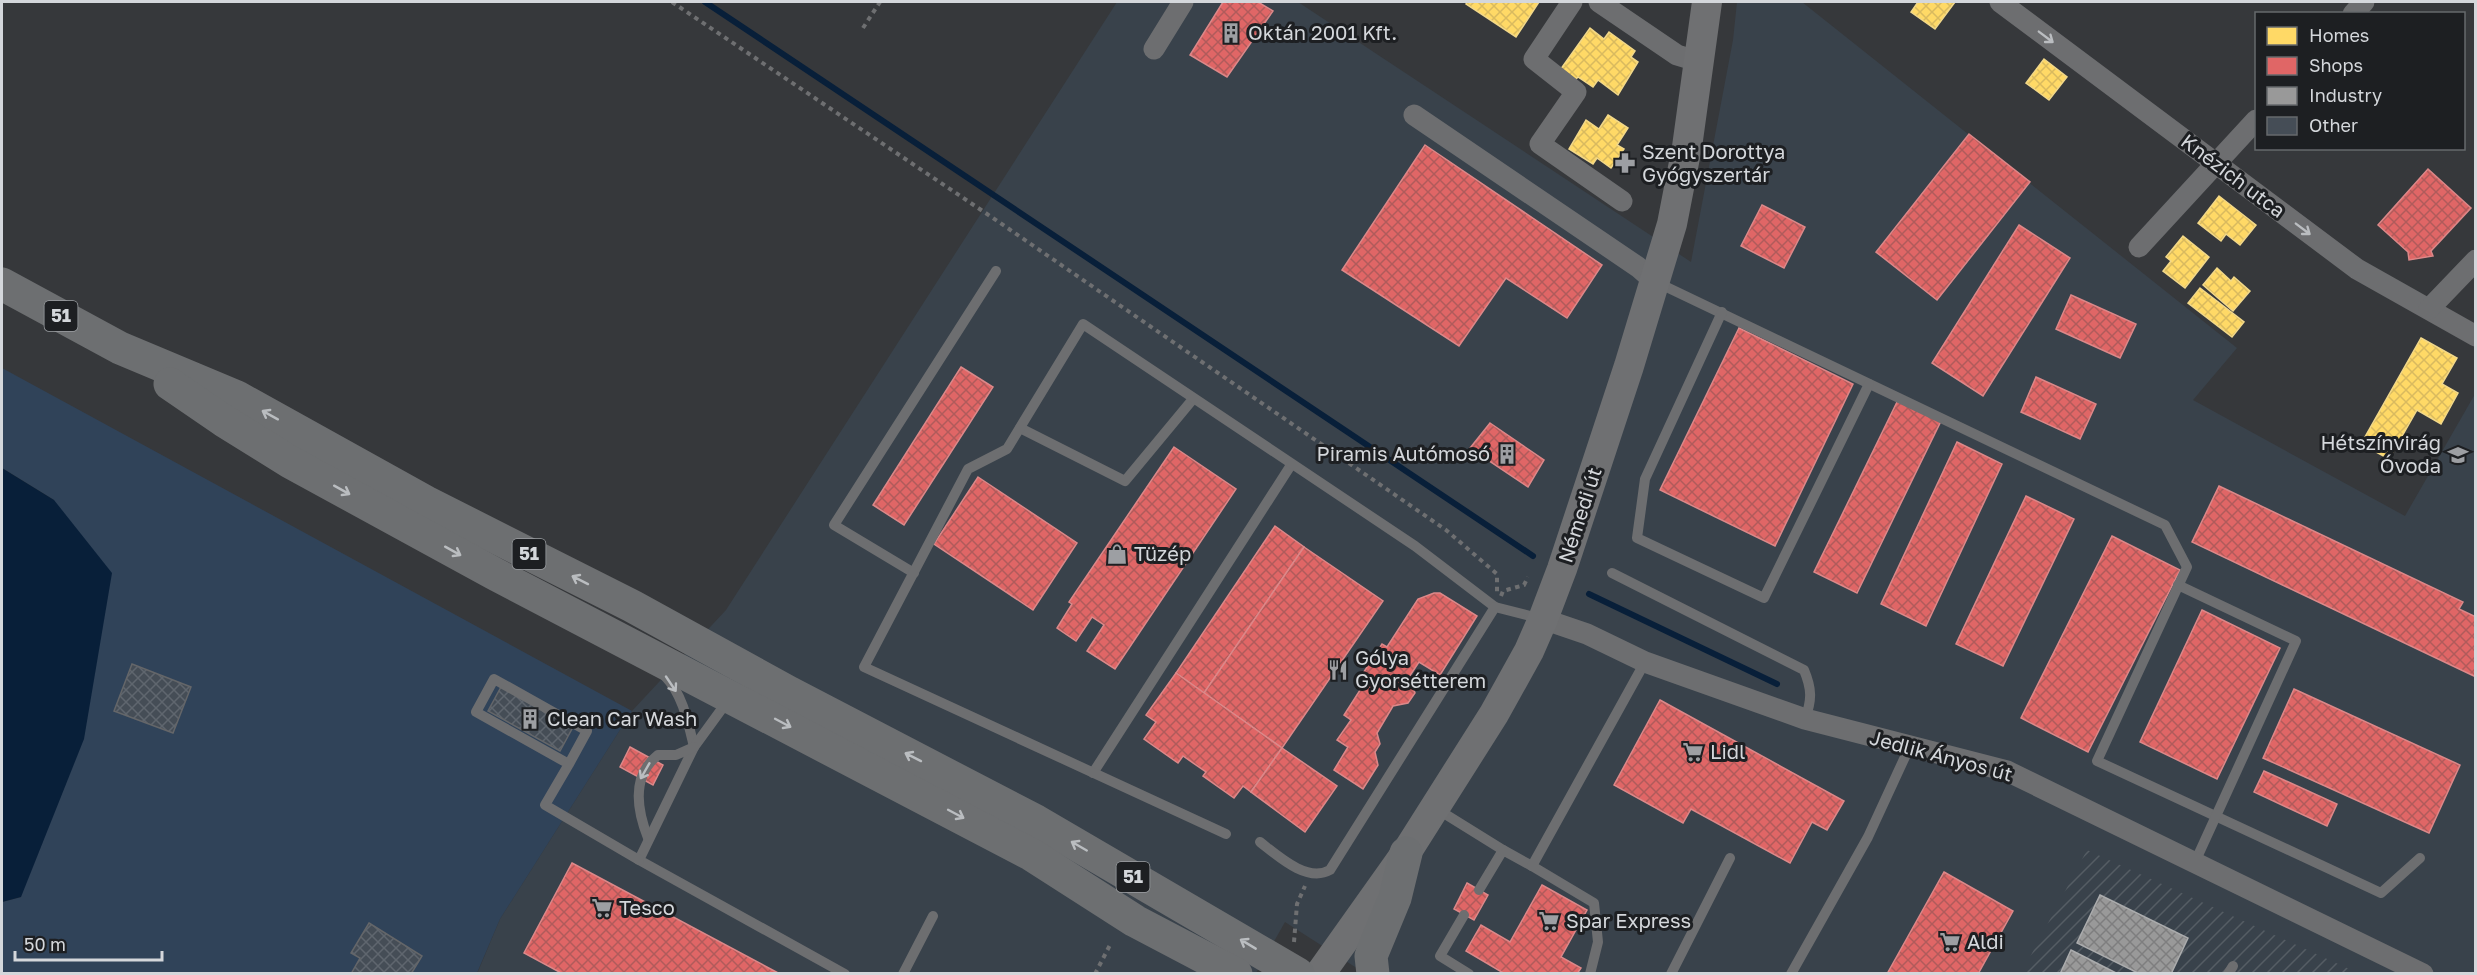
<svg xmlns="http://www.w3.org/2000/svg" width="2477" height="975" font-family="'Golos Text',sans-serif">
<style>
.built{fill:#39424b}
.industrial{fill:url(#industrial-furrows)}
.pitch{fill:#304359}
.water{fill:#081f39}
.homes{fill:url(#homes-cross-hatch);stroke:#f2d889;stroke-width:1.5}
.shops{fill:url(#shops-cross-hatch);stroke:#dc8889;stroke-width:1.5}
.industry{fill:url(#industry-cross-hatch);stroke:#abacad;stroke-width:1.5}
.lines{fill:none;stroke-linecap:round;stroke-linejoin:round}
.stream{stroke:#081f39;stroke-width:6}
.building{fill:url(#building-cross-hatch);stroke:#646669;stroke-width:1.5}
.path{stroke:#6e6f71;stroke-width:4;stroke-dasharray:4.5 4.5;stroke-linecap:butt}
.service{stroke:#6d6e70;stroke-width:10}
.minor{stroke:#6d6e70;stroke-width:21}
.secondary{stroke:#6f7072;stroke-width:30}
.primary{stroke:#6d6f71;stroke-width:33}
.oneway{stroke:#babdc0}
.labels{text-anchor:middle;stroke-width:6;stroke-linejoin:round;paint-order:stroke}
.shield{fill:#1d1f22;stroke:#9da0a4;stroke-width:1.5}
.shield-label{font-size:18px;font-weight:bold;fill:#d4d7db}
.poi-label{font-size:20px;fill:#d4d7db;stroke:#1d1f22;text-anchor:start}
.street-label{font-size:20px;fill:#d4d7db;stroke:#1d1f22}
</style>
<defs>
<pattern id="industrial-furrows" width="10" height="10" patternUnits="userSpaceOnUse" patternTransform="scale(1.5)"><rect width="10" height="10" fill="#39424b"/><path d="M-1 1l2-2M0 10L10 0M9 11l2-2" fill="none" stroke="#555d64"/></pattern>
<pattern id="homes-cross-hatch" width="8" height="8" patternUnits="userSpaceOnUse" patternTransform="scale(1.5)"><rect width="8" height="8" fill="#ffd966"/><path d="M0 0l8 8M0 8l8-8" fill="none" stroke="#d9ba5f"/></pattern>
<pattern id="shops-cross-hatch" width="8" height="8" patternUnits="userSpaceOnUse" patternTransform="scale(1.5)"><rect width="8" height="8" fill="#e06666"/><path d="M0 0l8 8M0 8l8-8" fill="none" stroke="#b05b5b"/></pattern>
<pattern id="industry-cross-hatch" width="8" height="8" patternUnits="userSpaceOnUse" patternTransform="scale(1.5)"><rect width="8" height="8" fill="#999"/><path d="M0 0l8 8M0 8l8-8" fill="none" stroke="#7e7e7f"/></pattern>
<pattern id="building-cross-hatch" width="8" height="8" patternUnits="userSpaceOnUse" patternTransform="scale(1.5)"><rect width="8" height="8" fill="#454d56"/><path d="M0 0l8 8M0 8l8-8" fill="none" stroke="#5f666e"/></pattern>
</defs>
<rect width="100%" height="100%" fill="#36383b"/>
<polygon class="built" points="1117,2 1298,2 1691,262 1733,40 1737,2 1802,2 2237,348 2193,400 2405,516 2475,394 2475,973 1366,974 1285,922 1256,973 477,974 500,919 632,711 726,610"/>
<polygon class="industrial" points="2087,850 2358,973 2021,974"/>
<polygon class="pitch" points="2,368 632,711 500,919 477,973 2,973 2,902 21,897 54,500 2,468"/>
<polygon class="water" points="2,468 54,500 112,573 84,739 21,897 2,902"/>
<g class="homes">
<polygon points="1467,2 1539,2 1516,37 1466,4"/>
<polygon points="1918,2 1955,2 1935,29 1911,12"/>
<polygon points="1590,28 1604,39 1609,32 1635,51 1631,57 1638,62 1618,95 1598,80 1593,87 1578,77 1574,81 1560,70"/>
<polygon points="2044,59 2067,77 2049,100 2026,83"/>
<polygon points="1608,115 1628,128 1617,145 1624,149 1611,168 1597,158 1593,164 1569,149 1586,120 1599,129"/>
<polygon points="2219,196 2256,225 2240,245 2226,234 2221,241 2198,223"/>
<polygon points="2183,236 2209,257 2185,288 2163,271 2171,261 2166,257"/>
<polygon points="2217,268 2231,281 2234,277 2250,291 2233,311 2203,285"/>
<polygon points="2200,288 2244,322 2232,337 2188,303"/>
<polygon points="2421,338 2457,358 2442,384 2458,393 2441,424 2417,410 2389,459 2361,444"/>
</g>
<g class="shops">
<polygon points="1223,2 1258,2 1273,11 1227,77 1190,55"/>
<polygon points="1969,134 2030,182 1937,300 1876,252"/>
<polygon points="1425,145 1602,265 1567,318 1506,278 1459,346 1342,270"/>
<polygon points="2428,169 2471,208 2431,251 2433,256 2409,260 2408,252 2378,225"/>
<polygon points="1762,205 1805,227 1784,268 1741,246"/>
<polygon points="2019,225 2070,258 1983,396 1932,363"/>
<polygon points="2071,295 2136,324 2120,358 2056,329"/>
<polygon points="1739,328 1853,384 1775,546 1660,490"/>
<polygon points="961,367 993,387 904,525 873,505"/>
<polygon points="2036,377 2096,404 2080,439 2021,412"/>
<polygon points="1898,400 1941,421 1857,593 1814,572"/>
<polygon points="1490,423 1544,460 1528,487 1470,448"/>
<polygon points="1957,442 2002,464 1926,626 1881,604"/>
<polygon points="1174,447 1236,489 1115,669 1087,651 1104,625 1092,617 1076,641 1057,628 1072,604 1069,602"/>
<polygon points="978,477 1077,543 1033,610 934,544"/>
<polygon points="2219,486 2463,602 2459,609 2476,617 2476,677 2192,542"/>
<polygon points="2026,496 2074,519 2003,666 1956,644"/>
<polygon points="1275,526 1304,547 1204,693 1176,673"/>
<polygon points="2112,536 2180,570 2088,752 2021,718"/>
<polygon points="1304,547 1383,601 1282,748 1204,693"/>
<polygon points="1434,593 1440,593 1477,616 1440,675 1419,662 1409,677 1415,693 1408,703 1393,706 1377,733 1380,744 1375,752 1378,765 1363,789 1334,770 1348,747 1337,740 1351,720 1344,715 1364,684 1358,681 1382,644 1387,647 1418,599"/>
<polygon points="2202,610 2280,648 2217,779 2140,742"/>
<polygon points="1176,673 1282,748 1251,792 1243,786 1234,798 1203,776 1206,772 1183,756 1178,763 1144,739 1156,722 1146,715"/>
<polygon points="2294,689 2460,765 2429,833 2263,758"/>
<polygon points="1660,700 1844,801 1827,830 1812,822 1790,863 1691,809 1683,823 1614,785"/>
<polygon points="630,747 663,765 653,785 620,767"/>
<polygon points="1282,748 1337,786 1305,832 1251,792"/>
<polygon points="2264,771 2337,804 2327,826 2254,792"/>
<polygon points="572,863 780,974 563,974 524,953"/>
<polygon points="1944,872 2013,911 1978,974 1887,974"/>
<polygon points="1467,883 1488,895 1474,920 1454,909"/>
<polygon points="1542,885 1587,910 1561,957 1581,968 1577,974 1505,974 1466,951 1481,925 1510,942"/>
</g>
<g class="industry">
<polygon points="2100,895 2188,938 2171,974 2140,974 2077,943"/>
<polygon points="2071,950 2118,974 2060,974"/>
</g>
<g class="lines">
<g class="stream">
<polyline points="705,2 1533,556"/>
<polyline points="1589,594 1777,684"/>
</g>
</g>
<g class="building">
<polygon points="132,664 191,687 173,733 114,711"/>
<polygon points="501,687 573,727 560,751 488,711"/>
<polygon points="369,923 422,956 411,974 351,974 360,958 351,953"/>
</g>
<g class="lines">
<g class="path">
<polyline points="672,2 993,218 1446,530 1497,574 1497,592"/>
<polyline points="863,28 880,2"/>
<polyline points="1501,596 1503,591 1524,585 1528,577"/>
<polyline points="1294,942 1297,904 1305,886"/>
<polyline points="1095,974 1111,943"/>
</g>
<g class="service">
<polyline points="1656,282 2165,525 2187,567 2097,761 2381,893 2420,858"/>
<polyline points="1722,312 1645,479 1637,538 1764,598 1869,384"/>
<polyline points="1020,428 1125,481 1193,399"/>
<polyline points="914,573 834,525 996,271"/>
<path d="M1612 573 1804 670C1812 689 1812 700 1805 719"/>
<polyline points="2178,585 2296,641 2195,862"/>
<path d="M665 676C683 695 688 722 694 747"/>
<polyline points="729,699 694,747 639,860 845,974"/>
<polyline points="569,764 587,731 494,679 476,712 569,764 545,805 639,860"/>
<polyline points="1093,773 1291,465"/>
<polyline points="1437,809 1503,850"/>
<polyline points="1226,834 864,667 968,469 1007,449 1083,324 1415,546 1495,607"/>
<path d="M648 838C637 810 631 776 658 755H676L694 747"/>
<path d="M1260 842C1278 856 1307 883 1330 870L1495 607 1542 619"/>
<polyline points="1479,890 1503,850 1532,866"/>
<polyline points="1464,915 1440,956 1469,974"/>
<polyline points="903,974 933,916"/>
<polyline points="1590,974 1598,942 1594,903 1532,866 1645,662"/>
<polyline points="1671,974 1730,858"/>
<polyline points="1791,974 1868,837 1910,746"/>
<polyline points="2228,974 2233,966"/>
</g>
<g class="minor">
<polyline points="1572,2 1534,59 1576,92 1540,144 1622,201"/>
<polyline points="1599,2 1677,55 1700,62"/>
<polyline points="2000,2 2357,269 2476,336"/>
<polyline points="2353,14 2364,2"/>
<polyline points="1154,49 1183,2"/>
<polyline points="1414,115 1638,267 1655,282"/>
<polyline points="2139,247 2256,120"/>
<polyline points="2429,309 2476,260"/>
<polyline points="1543,619 1587,634 1645,662 1805,719 2007,771 2423,974"/>
</g>
<polyline class="secondary" points="1320,974 1406,853 1494,714 1529,651 1543,619 1562,569 1629,366 1672,224 1687,147 1707,2"/>
<g class="primary">
<polyline points="2,284 120,348 237,397 426,502 632,606 790,693 1036,821 1298,974"/>
<polyline points="170,384 224,421 290,462 495,574 1032,855 1135,921 1236,974"/>
<polyline points="1373,974 1371,956 1395,898 1406,853"/>
</g>
</g>
<defs><path id="oneway-shaft" d="M-6 0H5M1.5-3L5.5 0L1.5 3" fill="none" stroke-width="1.6" stroke-linecap="round" stroke-linejoin="round" transform="scale(1.5)"/></defs>
<g class="oneway">
<use href="#oneway-shaft" transform="translate(2046 37) rotate(37)"/>
<use href="#oneway-shaft" transform="translate(2303 229) rotate(37)"/>
<use href="#oneway-shaft" transform="translate(270 415) rotate(-151)"/>
<use href="#oneway-shaft" transform="translate(342 490) rotate(29)"/>
<use href="#oneway-shaft" transform="translate(453 551) rotate(29)"/>
<use href="#oneway-shaft" transform="translate(580 580) rotate(-153)"/>
<use href="#oneway-shaft" transform="translate(671 684) rotate(56)"/>
<use href="#oneway-shaft" transform="translate(783 723) rotate(28)"/>
<use href="#oneway-shaft" transform="translate(913 757) rotate(-153)"/>
<use href="#oneway-shaft" transform="translate(645 771) rotate(120)"/>
<use href="#oneway-shaft" transform="translate(956 814) rotate(28)"/>
<use href="#oneway-shaft" transform="translate(1079 846) rotate(-150)"/>
<use href="#oneway-shaft" transform="translate(1248 944) rotate(-149)"/>
</g>
<defs>
<g id="building-bare" transform="scale(1.62)"><path d="M-4-6H4V6H1V3H-1V6H-4ZM-2.5-4.3h1.7v1.8h-1.7ZM.8-4.3h1.7v1.8H.8ZM-2.5-1h1.7V.8h-1.7ZM.8-1h1.7V.8H.8Z" fill="#9d9fa3" stroke="#1d1f22" stroke-width="2.5" paint-order="stroke"/></g>
<g id="pharmacy-bare" transform="scale(1.62)"><path d="M-2-6h4v4h4v4h-4v4h-4v-4h-4v-4h4Z" fill="#9d9fa3" stroke="#1d1f22" stroke-width="2.5" paint-order="stroke"/></g>
<g id="school-bare" transform="scale(1.62)"><path d="M0-5L7-2L0 1L-7-2ZM-4 1L0 2.5L4 1V4Q0 6-4 4Z" fill="#9d9fa3" stroke="#1d1f22" stroke-width="2.5" paint-order="stroke"/></g>
<g id="shop-bare" transform="scale(1.62)"><path d="M-5-2.5h2.3a2.7 3.5 0 0 1 5.4 0H5L5.5 6h-11ZM-1.5-2.5h3a1.5 2.3 0 0 0-3 0Z" fill="#9d9fa3" stroke="#1d1f22" stroke-width="2.5" paint-order="stroke"/></g>
<g id="restaurant-bare" transform="scale(1.62)"><path d="M-5-6h1v4h1v-4h1v4h1v-4h1v5L-1.5 .5V6h-2V.5L-5-1ZM5-6V6H3V1.5H1.5Q1.5-4 5-6Z" fill="#9d9fa3" stroke="#1d1f22" stroke-width="2.5" paint-order="stroke"/></g>
<g id="supermarket-bare" transform="scale(1.62)"><path d="M-6-5.5h2.5l.6 2H6L4.5 2H-2.5L-4.4-4H-6ZM-1.5 3.2a1.3 1.3 0 1 0 .1 0ZM3 3.2a1.3 1.3 0 1 0 .1 0Z" fill="#9d9fa3" stroke="#1d1f22" stroke-width="2.5" paint-order="stroke"/></g>
</defs>
<g fill-rule="evenodd">
<use href="#building-bare" x="1231" y="33"/>
<use href="#pharmacy-bare" x="1625" y="163"/>
<use href="#building-bare" x="1507" y="454"/>
<use href="#school-bare" x="2458" y="455"/>
<use href="#shop-bare" x="1117" y="554"/>
<use href="#restaurant-bare" x="1338" y="670"/>
<use href="#building-bare" x="530" y="719"/>
<use href="#supermarket-bare" x="1693" y="752"/>
<use href="#supermarket-bare" x="602" y="908"/>
<use href="#supermarket-bare" x="1549" y="921"/>
<use href="#supermarket-bare" x="1950" y="942"/>
</g>
<g class="labels">
<g class="shield">
<rect x="44.5" y="301" width="33" height="30" rx="4.5"/>
<rect x="512.5" y="539" width="33" height="30" rx="4.5"/>
<rect x="1116.5" y="862" width="33" height="30" rx="4.5"/>
</g>
<g class="shield-label">
<text x="61" y="322">51</text>
<text x="529" y="560">51</text>
<text x="1133" y="883">51</text>
</g>
<g class="poi-label">
<text x="1248" y="40">Oktán 2001 Kft.</text>
<text x="1642" y="159">Szent Dorottya<tspan x="1642" dy="23">Gyógyszertár</tspan></text>
<text x="2441" y="450" text-anchor="end">Hétszínvirág<tspan x="2441" dy="23">Óvoda</tspan></text>
<text x="1490" y="461" text-anchor="end">Piramis Autómosó</text>
<text x="1134" y="561">Tüzép</text>
<text x="1355" y="665">Gólya<tspan x="1355" dy="23">Gyorsétterem</tspan></text>
<text x="547" y="726">Clean Car Wash</text>
<text x="1710" y="759">Lidl</text>
<text x="619" y="915">Tesco</text>
<text x="1566" y="928">Spar Express</text>
<text x="1967" y="949">Aldi</text>
</g>
<g class="street-label">
<text transform="translate(2233 176) rotate(37)" y="7">Knézich utca</text>
<text transform="translate(1580 515) rotate(-72)" y="7">Némedi út</text>
<text transform="translate(1941 756) rotate(15)" y="7">Jedlik Ányos út</text>
</g>
</g>
<rect width="2477" height="975" fill="none" stroke="#d4d7db" stroke-width="6"/>
<rect x="2255" y="12" width="210" height="138" fill="#1d1f22" stroke="#66696c" stroke-width="1.5"/>
<rect x="2267" y="27" width="30" height="18" fill="#ffd966" stroke="#66696c" stroke-width="1.5"/>
<text x="2309" y="42" font-size="18" fill="#d4d7db">Homes</text>
<rect x="2267" y="57" width="30" height="18" fill="#e06666" stroke="#66696c" stroke-width="1.5"/>
<text x="2309" y="72" font-size="18" fill="#d4d7db">Shops</text>
<rect x="2267" y="87" width="30" height="18" fill="#999999" stroke="#66696c" stroke-width="1.5"/>
<text x="2309" y="102" font-size="18" fill="#d4d7db">Industry</text>
<rect x="2267" y="117" width="30" height="18" fill="#454d56" stroke="#66696c" stroke-width="1.5"/>
<text x="2309" y="132" font-size="18" fill="#d4d7db">Other</text>
<path d="M15 951v9h147v-9" fill="none" stroke="#d4d7db" stroke-width="3"/>
<text x="24" y="951" font-size="18" fill="#d4d7db" stroke="#1d1f22" stroke-width="4.5" paint-order="stroke">50 m</text>
</svg>
